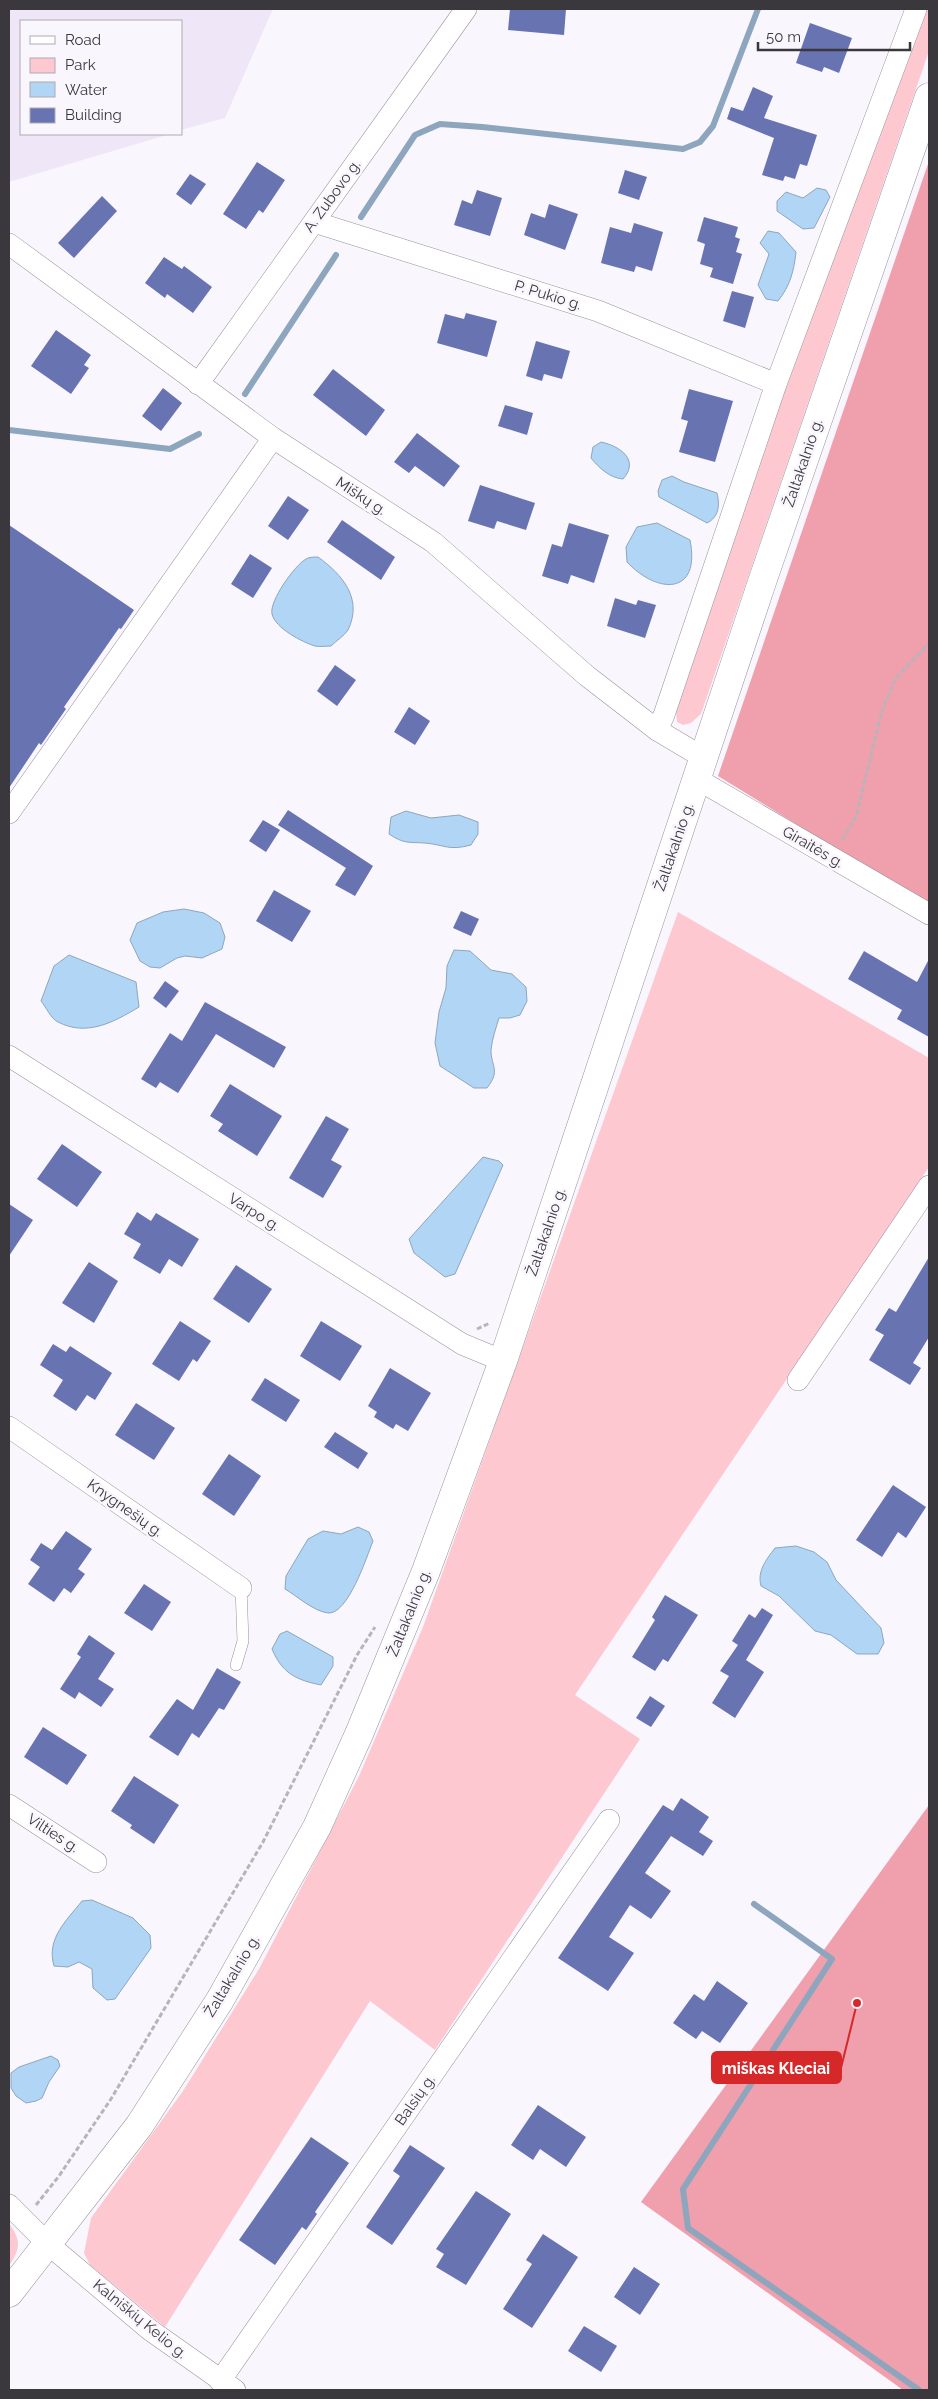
<svg xmlns="http://www.w3.org/2000/svg" width="938" height="2399" font-family="Raleway,sans-serif">
<style>
.built{fill:#efe7f8}
.green{fill:#fec8d0}
.forest{fill:#f09fad}
.water{fill:#b0d5f5;stroke:#8da6be}
.lines{fill:none;stroke-linecap:round;stroke-linejoin:round}
.stream{stroke:#8da6be;stroke-width:6}
.building{fill:#6873b2}
.service-casing{stroke:#97939c;stroke-width:12}
.minor-casing{stroke:#97939c;stroke-width:22}
.primary-casing{stroke:#97939c;stroke-width:29}
.path{stroke:#b7b4ba;stroke-width:3;stroke-dasharray:5 2.5;stroke-linecap:butt}
.service{stroke:#fff;stroke-width:11}
.minor{stroke:#fff;stroke-width:21}
.primary{stroke:#fff;stroke-width:28}
.labels{text-anchor:middle;stroke-width:5;stroke-linejoin:round;paint-order:stroke}
.street-label{font-size:15px;fill:#3a383c;stroke:#faf6fe}
.leader{fill:none;stroke:#d62828;stroke-width:2}
.callout-dot{fill:#d62828;stroke:#faf6fe;stroke-width:2}
.callout{fill:#d62828;stroke:#d62828;stroke-width:2}
.callout-label{font-size:16px;text-anchor:middle;font-weight:bold;fill:#fff}
</style>
<rect width="100%" height="100%" fill="#faf6fe"/>
<polygon class="built" points="9,9 273,9 225,118 181,130 181,21 21,21 21,134 170,134 9,182"/>
<g class="green">
<polygon points="924,9 929,9 929,51 701,714 691,723 683,725 677,722 676,711 787,384"/>
<polygon points="678,912 929,1058 929,1167 575,1695 640,1739 435,2050 370,2001 165,2327 90,2265 84,2253 91,2218 183,2091 259,1969 359,1776 423,1627"/>
<path d="M9 2223C21 2241 21 2247 9 2266Z"/>
</g>
<g class="forest">
<polygon points="929,161 929,906 718,776"/>
<polygon points="929,1805 929,2390 903,2390 641,2202"/>
</g>
<g class="water">
<polygon points="817,188 826,190 830,197 814,228 803,229 777,211 777,201 786,192 803,198"/>
<path d="M768 231 779 233 796 252C794 271 790 286 778 301L766 299 758 285 769 254 760 243Z"/>
<path d="M601 442C620 446 640 460 623 479 610 478 599 468 591 458L593 447Z"/>
<path d="M672 476 684 482 717 493C720 505 719 517 707 523L659 497 658 491 662 480Z"/>
<path d="M657 523 690 540C701 595 658 595 627 562L626 547 637 527Z"/>
<path d="M318 557C343 575 363 599 348 630 344 636 336 641 331 646 326 646 320 647 315 646 302 642 275 628 272 614 269 601 295 565 306 559 309 557 315 557 318 557Z"/>
<path d="M406 811 431 818 459 815 478 822V834L471 845C448 851 446 845 425 843 408 842 404 844 389 834L391 817Z"/>
<polygon points="184,909 204,913 220,923 225,937 222,949 202,958 185,956 177,958 160,968 150,967 140,961 130,940 137,923 163,912"/>
<path d="M454 950 470 951 491 970 512 974 526 987 527 1001 520 1015 510 1018H499C496 1028 492 1039 491 1050 491 1067 501 1070 487 1088H474L440 1066 435 1043 439 1012 446 988 447 966Z"/>
<path d="M69 955 136 982 139 1007C114 1022 87 1037 58 1022 51 1019 46 1007 41 1001L54 966Z"/>
<polygon points="483,1157 499,1161 503,1165 455,1274 445,1277 414,1253 409,1239"/>
<path d="M358 1527 369 1532 373 1541C367 1556 348 1615 328 1613 313 1611 297 1596 285 1589L286 1576 308 1539 323 1531 341 1534Z"/>
<path d="M796 1546 814 1552 827 1562 836 1580 881 1628 884 1643 878 1654H857L831 1635 815 1631 779 1596 761 1586C757 1571 766 1560 775 1548Z"/>
<path d="M287 1631 333 1657V1666L321 1685C296 1680 282 1673 272 1649L280 1634Z"/>
<path d="M92 1900 133 1918 150 1935 151 1948 115 1999 107 2000 93 1988 92 1969 79 1962 68 1967 54 1966C46 1939 66 1921 82 1901Z"/>
<polygon points="51,2056 58,2060 60,2066 49,2082 42,2098 36,2101 26,2103 16,2096 11,2088 11,2073 19,2067"/>
</g>
<g class="lines">
<g class="stream">
<polyline points="361,217 415,135 440,124 482,127 683,149 700,142 713,126 758,9"/>
<polyline points="245,394 336,255"/>
<polyline points="9,430 170,449 199,434"/>
<polyline points="754,1904 832,1959 683,2189 688,2228 919,2390"/>
</g>
</g>
<g class="building">
<polygon points="510,9 566,9 564,35 508,30"/>
<polygon points="810,23 852,38 839,73 824,67 822,72 796,63"/>
<polygon points="753,87 773,96 764,118 817,135 807,166 800,164 795,179 785,176 783,181 762,175 774,138 727,119 731,107 743,111"/>
<polygon points="257,162 285,180 263,213 259,210 246,229 223,214"/>
<polygon points="625,170 647,177 639,200 618,193"/>
<polygon points="190,174 206,184 191,205 176,194"/>
<polygon points="477,190 502,198 490,236 454,225 462,200 472,204"/>
<polygon points="102,196 117,211 74,258 58,243"/>
<polygon points="549,204 578,214 565,250 524,235 531,213 545,218"/>
<polygon points="704,217 738,227 735,237 740,239 736,252 742,254 733,284 710,277 713,268 700,264 705,244 697,241"/>
<polygon points="634,223 663,232 652,271 636,266 634,272 601,263 610,227 631,233"/>
<polygon points="164,257 182,269 184,266 212,287 193,313 167,294 165,298 145,283"/>
<polygon points="732,291 754,297 745,328 723,321"/>
<polygon points="466,313 497,321 487,357 437,343 445,314 464,319"/>
<polygon points="56,330 91,355 84,365 89,368 71,394 31,366"/>
<polygon points="536,341 570,351 562,379 544,374 542,381 526,376"/>
<polygon points="333,369 385,410 366,436 313,395"/>
<polygon points="163,388 182,403 161,431 142,416"/>
<polygon points="689,389 733,401 715,462 679,452 688,421 681,419"/>
<polygon points="505,405 533,413 527,435 498,426"/>
<polygon points="417,433 460,466 444,487 415,466 409,473 394,462"/>
<polygon points="480,485 535,503 526,530 497,521 494,529 468,521"/>
<polygon points="288,496 309,510 288,540 268,526"/>
<polygon points="342,520 395,557 381,580 327,542"/>
<polygon points="569,523 609,535 594,583 571,575 568,584 542,576 552,544 562,547"/>
<polygon points="9,525 134,610 121,629 119,628 64,707 66,709 41,745 39,743 9,788"/>
<polygon points="250,554 272,568 253,598 231,584"/>
<polygon points="615,598 636,605 638,600 656,605 645,638 607,626"/>
<polygon points="335,665 356,680 337,706 317,691"/>
<polygon points="409,707 430,721 415,745 394,732"/>
<polygon points="288,810 373,866 355,896 335,885 346,868 278,825"/>
<polygon points="263,820 280,830 266,852 249,841"/>
<polygon points="274,890 311,911 292,942 256,921"/>
<polygon points="461,911 479,919 471,936 453,928"/>
<polygon points="864,951 917,982 929,959 929,1037 897,1019 902,1010 848,979"/>
<polygon points="165,981 179,991 166,1008 153,998"/>
<polygon points="205,1002 286,1047 274,1068 216,1034 178,1093 160,1082 156,1088 141,1079 170,1033 182,1041"/>
<polygon points="230,1084 282,1116 257,1156 218,1131 223,1124 210,1116"/>
<polygon points="326,1116 349,1129 331,1160 342,1166 323,1198 289,1178"/>
<polygon points="62,1144 102,1172 77,1207 37,1179"/>
<polygon points="9,1204 33,1220 9,1256"/>
<polygon points="137,1212 151,1221 156,1213 199,1239 182,1267 169,1259 160,1274 133,1258 141,1244 124,1234"/>
<polygon points="929,1257 929,1337 913,1363 921,1368 910,1385 869,1360 884,1335 875,1330 889,1308 896,1312"/>
<polygon points="89,1262 118,1281 94,1323 62,1303"/>
<polygon points="236,1265 272,1289 249,1323 213,1299"/>
<polygon points="180,1321 211,1341 197,1362 193,1359 179,1381 152,1364"/>
<polygon points="321,1321 362,1346 340,1381 300,1356"/>
<polygon points="53,1344 66,1352 70,1346 112,1373 95,1400 87,1395 76,1411 53,1396 63,1380 40,1365"/>
<polygon points="390,1368 431,1393 408,1431 396,1424 393,1429 374,1417 377,1412 368,1406"/>
<polygon points="265,1378 300,1400 286,1422 251,1400"/>
<polygon points="136,1403 175,1428 154,1460 115,1435"/>
<polygon points="335,1432 368,1453 358,1469 324,1447"/>
<polygon points="229,1454 261,1476 234,1516 202,1494"/>
<polygon points="893,1485 926,1507 906,1538 898,1532 882,1557 856,1540"/>
<polygon points="66,1531 92,1549 78,1569 85,1574 71,1593 64,1588 54,1602 28,1584 40,1567 30,1560 41,1543 52,1550"/>
<polygon points="144,1584 171,1602 152,1631 124,1613"/>
<polygon points="665,1595 698,1615 668,1662 663,1659 655,1671 632,1657 655,1620 652,1617"/>
<polygon points="762,1608 773,1615 746,1660 764,1672 735,1718 712,1703 729,1676 720,1671 738,1645 732,1641 749,1614 755,1618"/>
<polygon points="89,1635 115,1653 98,1679 114,1689 101,1707 79,1692 75,1699 60,1689 81,1657 77,1654"/>
<polygon points="217,1668 241,1682 224,1710 219,1708 199,1738 192,1733 178,1756 149,1737 177,1699 193,1710"/>
<polygon points="650,1696 665,1706 651,1727 636,1718"/>
<polygon points="43,1727 87,1755 67,1785 24,1757"/>
<polygon points="134,1776 179,1805 154,1844 130,1828 132,1825 111,1811"/>
<polygon points="681,1798 709,1817 699,1832 713,1841 703,1856 671,1836 645,1873 671,1891 651,1919 630,1905 609,1937 634,1953 608,1991 558,1958 663,1805 673,1811"/>
<polygon points="717,1981 748,2003 720,2043 702,2031 696,2039 673,2023 694,1994 704,2001"/>
<polygon points="538,2105 586,2137 566,2167 540,2149 533,2160 511,2145"/>
<polygon points="311,2137 349,2163 315,2212 317,2214 306,2230 302,2227 275,2265 239,2240"/>
<polygon points="410,2145 445,2168 392,2245 366,2227 400,2176 393,2171"/>
<polygon points="476,2191 511,2214 466,2285 436,2267 444,2254 436,2249"/>
<polygon points="543,2234 578,2257 532,2328 503,2309 532,2264 526,2260"/>
<polygon points="634,2267 660,2284 640,2315 614,2297"/>
<polygon points="584,2326 617,2346 601,2372 568,2351"/>
</g>
<g class="lines">
<g class="service-casing">
<polyline id="service" points="236,1665 243,1641 241,1588"/>
</g>
<g class="minor-casing">
<g id="minor">
<polyline points="314,222 598,311 776,384"/>
<polyline points="9,244 273,438 433,542 587,676 657,730 704,758"/>
<polyline points="198,384 466,9"/>
<polyline points="657,730 664,715 776,384 916,9"/>
<polyline points="697,779 929,914"/>
<polyline points="9,813 273,438"/>
<polyline points="9,1056 462,1344 503,1361"/>
<polyline points="798,1380 929,1186"/>
<polyline points="9,1427 241,1588"/>
<polyline points="9,1805 96,1862"/>
<polyline points="9,2205 48,2244 150,2330 235,2390"/>
<polyline points="220,2381 609,1820"/>
</g>
</g>
<g class="primary-casing">
<polyline id="primary" points="9,2293 139,2126 220,2000 317,1827 359,1734 426,1571 503,1361 762,582 929,97"/>
</g>
<g class="path">
<polyline points="842,840 856,817 881,714 895,679 929,643"/>
<polyline points="477,1329 490,1323"/>
<polyline points="36,2205 59,2176 111,2099 263,1842 357,1655 375,1627"/>
</g>
<use href="#service" class="service"/>
<use href="#minor" class="minor"/>
<use href="#primary" class="primary"/>
</g>
<g class="labels">
<g class="street-label">
<text transform="translate(332 196) rotate(-54)" y="5">A. Zubovo g.</text>
<text transform="translate(548 295) rotate(17)" y="5">P. Pukio g.</text>
<text transform="translate(803 463) rotate(-71)" y="5">Žaltakalnio g.</text>
<text transform="translate(361 496) rotate(33)" y="5">Miškų g.</text>
<text transform="translate(674 847) rotate(-71)" y="5">Žaltakalnio g.</text>
<text transform="translate(813 847) rotate(30)" y="5">Giraitės g.</text>
<text transform="translate(254 1212) rotate(32)" y="5">Varpo g.</text>
<text transform="translate(546 1232) rotate(-71)" y="5">Žaltakalnio g.</text>
<text transform="translate(125 1508) rotate(35)" y="5">Knygnešių g.</text>
<text transform="translate(409 1613) rotate(-68)" y="5">Žaltakalnio g.</text>
<text transform="translate(53 1833) rotate(33)" y="5">Vilties g.</text>
<text transform="translate(232 1976) rotate(-59)" y="5">Žaltakalnio g.</text>
<text transform="translate(415 2100) rotate(-55)" y="5">Balsių g.</text>
<text transform="translate(140 2319) rotate(39)" y="5">Kalniškių Kelio g.</text>
</g>
</g>
<path class="leader" d="M857 2003L841 2068"/>
<circle class="callout-dot" cx="857" cy="2003" r="5"/>
<rect class="callout" x="712" y="2052" width="129" height="31" rx="5"/>
<g class="callout-label">
<text x="776" y="2074">miškas Kleciai</text>
</g>
<rect width="938" height="2399" fill="none" stroke="#3a383c" stroke-width="20"/>
<rect x="20" y="20" width="162" height="115" fill="#faf6fe" stroke="#adaab0"/>
<rect x="30" y="36" width="25" height="8" fill="#ffffff" stroke="#adaab0"/>
<text x="65" y="45" font-size="15" fill="#3a383c">Road</text>
<rect x="30" y="58" width="25" height="15" fill="#fec8d0" stroke="#adaab0"/>
<text x="65" y="70" font-size="15" fill="#3a383c">Park</text>
<rect x="30" y="82" width="25" height="15" fill="#b0d5f5" stroke="#adaab0"/>
<text x="65" y="95" font-size="15" fill="#3a383c">Water</text>
<rect x="30" y="108" width="25" height="15" fill="#6873b2" stroke="#adaab0"/>
<text x="65" y="120" font-size="15" fill="#3a383c">Building</text>
<path d="M758 42v8h152v-8" fill="none" stroke="#3a383c" stroke-width="2.5"/>
<text x="766" y="42" font-size="15" fill="#3a383c" stroke="#faf6fe" stroke-width="4" paint-order="stroke">50 m</text>
</svg>
